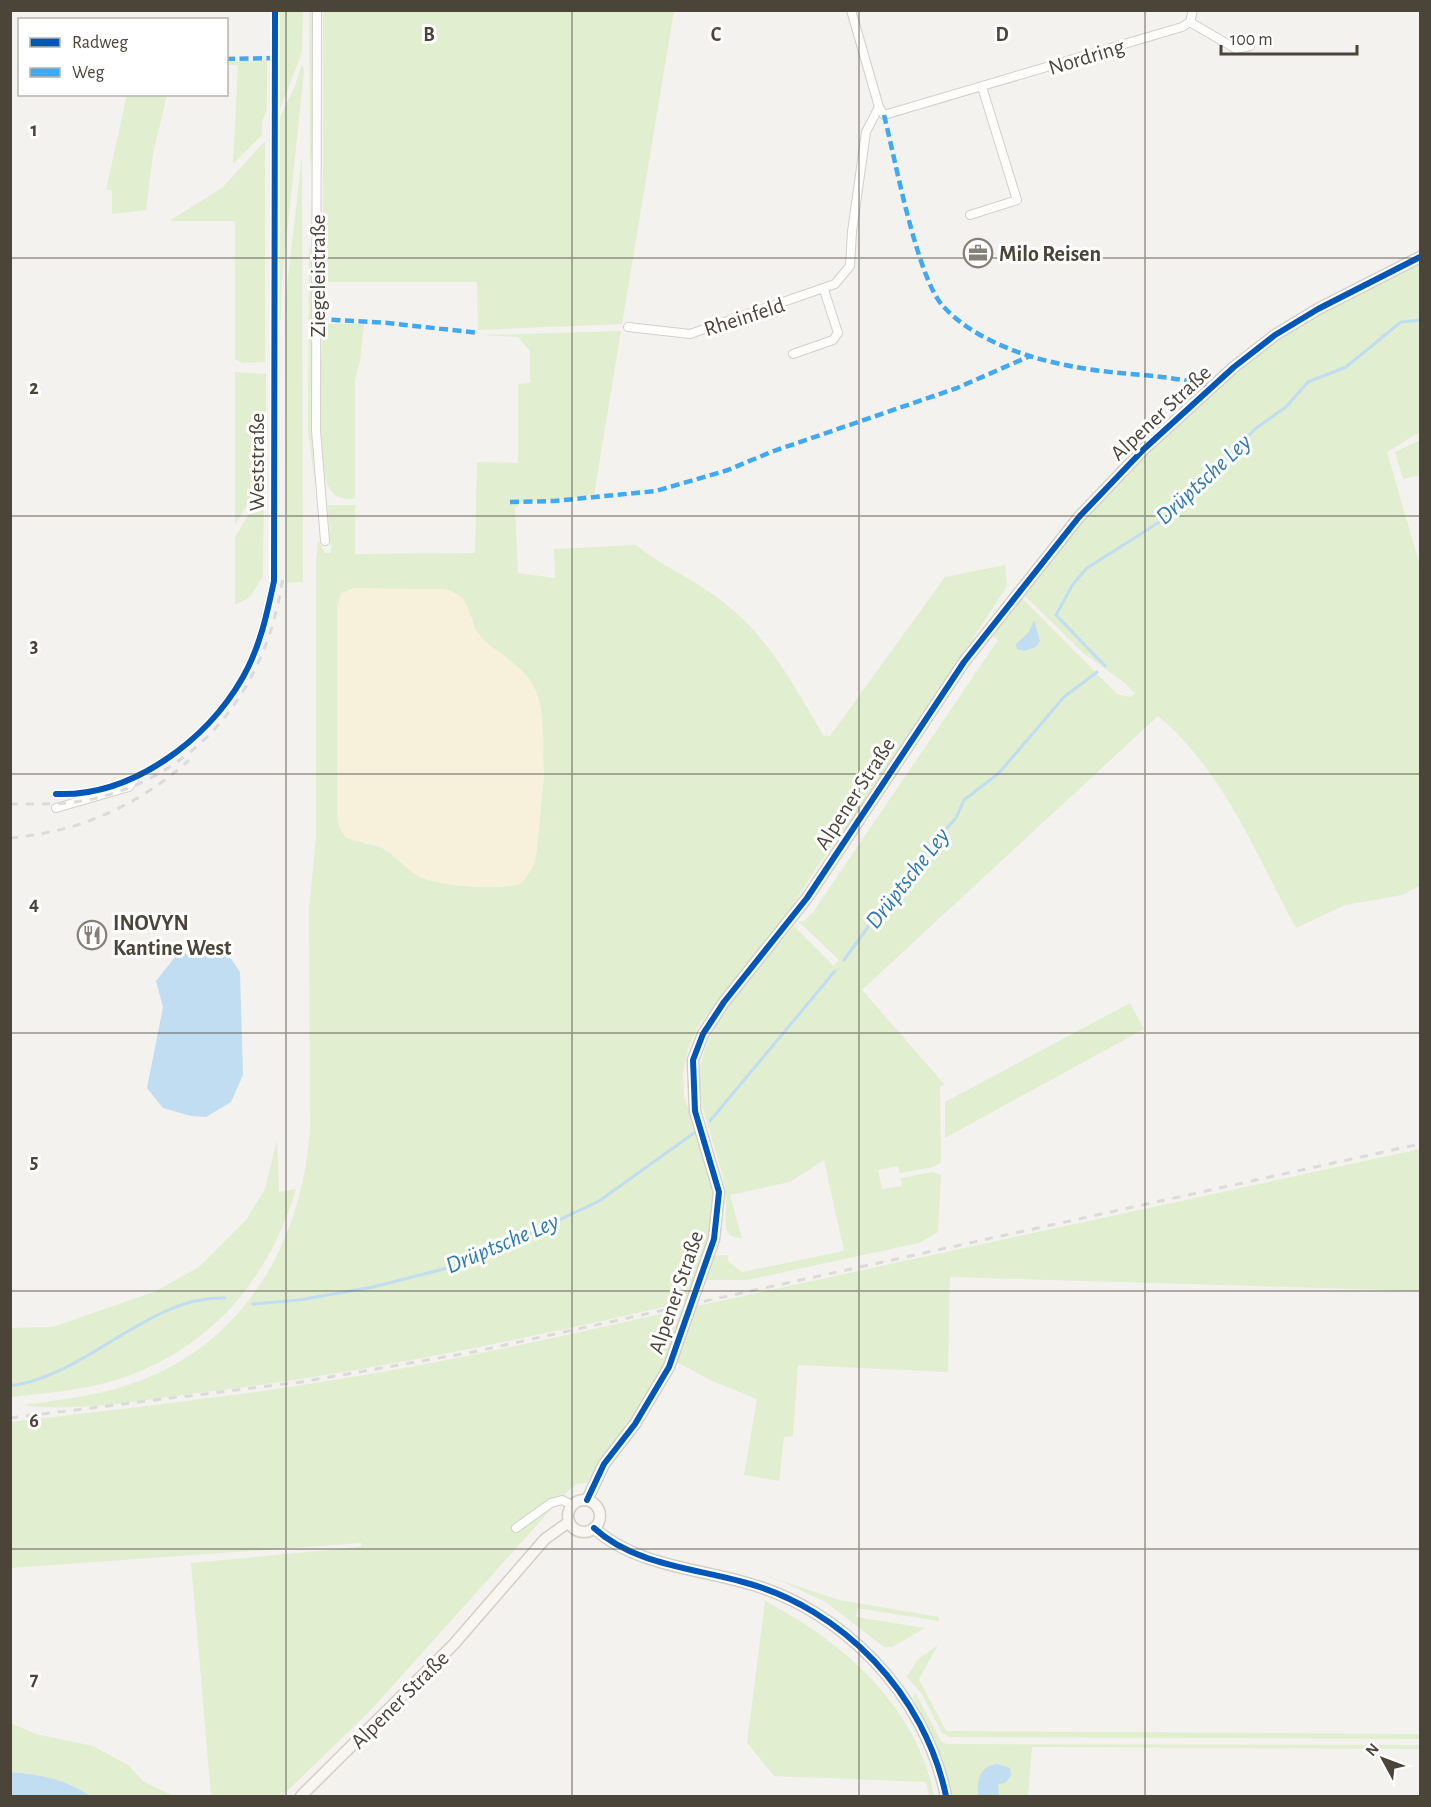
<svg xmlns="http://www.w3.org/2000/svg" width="1431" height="1807" font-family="'Alegreya Sans',sans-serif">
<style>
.green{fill:#e1eecf;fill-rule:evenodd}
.sand{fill:#f7f0da}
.water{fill:#c0ddf1}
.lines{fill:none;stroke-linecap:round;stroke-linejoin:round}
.stream{stroke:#c0ddf1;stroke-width:3}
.street-casing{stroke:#d2d0cb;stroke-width:10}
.secondary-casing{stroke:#d3cfc5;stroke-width:13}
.street{stroke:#fdfdfc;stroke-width:8}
.secondary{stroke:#f7f6f1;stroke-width:10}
.rail{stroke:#dbdbda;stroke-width:3;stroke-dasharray:8 8;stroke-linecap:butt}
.quiet{stroke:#3fa9f5;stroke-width:4.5;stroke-dasharray:9 4.5;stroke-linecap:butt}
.cycleway-casing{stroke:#fff;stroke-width:10}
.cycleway{stroke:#0057b8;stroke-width:6}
.grid{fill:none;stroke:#4b4439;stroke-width:1.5;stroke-opacity:0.55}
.labels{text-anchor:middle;stroke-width:6;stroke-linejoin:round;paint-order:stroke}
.street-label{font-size:22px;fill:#4b4439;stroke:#fff}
.poi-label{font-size:22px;font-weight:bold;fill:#4b4439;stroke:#fff;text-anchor:start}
.water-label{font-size:24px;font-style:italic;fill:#2e7ab2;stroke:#fff}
.grid-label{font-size:20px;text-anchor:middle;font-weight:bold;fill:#4b4439;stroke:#fff;stroke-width:6;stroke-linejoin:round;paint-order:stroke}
</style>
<rect width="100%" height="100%" fill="#f4f2ee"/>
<g class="green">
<polygon points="279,11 303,11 302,52 280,109"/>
<polygon points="309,11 315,11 315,130 310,168"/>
<polygon points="323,11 674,11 622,324 478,330 477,282 323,282"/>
<polygon points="267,60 267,109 262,122 262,135 233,164 238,65 227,65 227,62"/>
<polygon points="302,64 304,71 282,281 281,320 278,320 279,119 295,86"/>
<polygon points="127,95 167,95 153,154 146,210 112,214 112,190 106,190"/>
<polygon points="265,141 265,362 242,363 235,359 235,221 169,221 222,188"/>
<polygon points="302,156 303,582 287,583 285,303"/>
<path d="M309 241C323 322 307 406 315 487L308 431Z"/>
<path d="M1420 257V432L1387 452 1420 566V886L1402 895 1345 905 1296 928C1256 855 1224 771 1158 716L862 990 945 1085 940 1086 941 1162 934 1167 900 1173 898 1166 878 1170 882 1189 902 1186 901 1178 933 1172 941 1175 938 1232 919 1243 747 1280H706L714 1256 727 1255 729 1262 742 1272 844 1251 824 1160 790 1182 730 1195 742 1238C717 1239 728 1211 726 1195 722 1160 705 1128 700 1093 690 1035 759 969 794 926L834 966 839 960 798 921H804L813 912 998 640 992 635 1019 600 1023 599 1117 694 1130 697 1135 694 1126 684 1082 652 1019 590 1144 449 1275 335Z"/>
<path d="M323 324H364L360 361 355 379V499C347 499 339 499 333 493 311 470 322 358 323 324Z"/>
<path d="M621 331 594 495 519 503 518 507H515L518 573 555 578 554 549 636 545C660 565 689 577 714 595 769 635 790 680 824 736H830L945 577 1005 565 1007 586 882 778 817 867 786 916 698 1026 688 1049 683 1074 684 1096 712 1180 715 1199 713 1230 689 1301C526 1339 364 1373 198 1393 141 1400 80 1413 23 1405 59 1400 96 1396 131 1384 244 1346 304 1240 310 1126L309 909 316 838V562L318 540 325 553H331L328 505H355V554L475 553 477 462 518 463V384L530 383V351L518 337 478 335ZM445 589 472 618 475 630 484 641 514 663 541 716 544 775 536 856 522 883C500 891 435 887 416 874 396 862 392 846 365 844L337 814V607L412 590Z"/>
<polygon points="235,372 266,374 266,423 258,476 260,482 235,525"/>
<polygon points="1420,440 1420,475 1403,479 1395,452"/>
<polygon points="264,489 263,576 250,597 235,605 235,537"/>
<polygon points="1130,1003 1144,1029 945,1138 945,1102"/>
<path d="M277 1140 279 1192 296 1189C270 1278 210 1350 119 1379 85 1390 47 1393 11 1397V1328L53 1327 156 1291 199 1267 246 1220 265 1189Z"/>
<polygon points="1420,1149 1420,1291 950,1277 948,1372 798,1365 793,1436 784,1437 779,1481 744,1475 757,1399 710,1380 677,1362 697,1306"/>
<path d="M686 1308 671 1354 649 1396 586 1483 576 1484 563 1496 370 1711 282 1796H211L191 1563 361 1547V1543L11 1568V1422C114 1409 218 1399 321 1382 444 1363 565 1336 686 1308Z"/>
<polygon points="752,1571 839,1600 939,1617 939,1621 857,1608 856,1617 925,1628 892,1647 884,1647 827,1603 786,1583"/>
<path d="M765 1601C841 1640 918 1707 934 1796H929L926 1782 774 1776 747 1743Z"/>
<polygon points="938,1645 919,1679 946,1731 1420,1734 1420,1739 949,1737 942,1733 922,1694 907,1677 917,1660"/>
<polygon points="916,1694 941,1741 946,1744 1420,1745 1420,1749 1032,1747 1028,1796 952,1796 942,1757 913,1697"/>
<polygon points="10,1723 36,1734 93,1746 128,1765 144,1782 174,1796 91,1796 78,1788 26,1773 11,1772"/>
</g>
<path class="sand" d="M354 588 445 589C475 598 464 615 479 634 495 655 525 664 536 691 550 722 541 819 536 855 535 866 528 875 522 883 500 891 436 887 416 875 403 867 395 851 380 846 358 837 340 849 337 814V607L341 593Z"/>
<g class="water">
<polygon points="1034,620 1040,641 1036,647 1024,651 1017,649 1016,644 1029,632"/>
<polygon points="180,951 189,955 229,956 240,972 243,1075 231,1102 206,1117 191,1116 163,1108 147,1088 163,1007 156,981"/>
<path d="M998 1764 1010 1768 1011 1776 1005 1783 998 1784 999 1796H978C977 1780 979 1766 998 1764Z"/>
<path d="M10 1772C40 1774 66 1780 91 1796H11Z"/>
</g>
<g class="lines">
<g class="stream">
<polyline points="1105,666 1056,615 1073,584 1087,568 1169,516 1255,429 1286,407 1308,382 1346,367 1401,322 1420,320"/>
<polyline points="844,960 914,864 956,818 964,800 999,773 1064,697 1097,672"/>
<polyline points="710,1121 835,971"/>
<polyline points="253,1304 299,1300 373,1287 471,1262 599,1201 694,1133"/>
<path d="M10 1386C89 1375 149 1295 225 1298"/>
</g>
<g class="street-casing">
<g id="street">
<polyline points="317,10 316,430 325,541"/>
<polyline points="851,10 879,107 884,115 1182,27 1190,22 1193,10"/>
<polyline points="1190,22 1236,49 1250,46"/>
<polyline points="970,215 1017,200 982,87"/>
<polyline points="628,327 690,334 835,284 850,266 852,232 866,132 879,107"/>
<polyline points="793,354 833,340 838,333 824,290"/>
<path d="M56 794C131 797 207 741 243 677 260 647 267 614 274 581L275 10"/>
<polyline points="56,808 129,787 136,777"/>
<polyline points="516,1528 551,1503 562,1500 572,1505"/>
</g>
</g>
<g class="secondary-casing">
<g id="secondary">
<polyline points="587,1500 604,1464 635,1424 669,1367 714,1239 719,1192 695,1111 693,1060 703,1034 724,1002 807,898 964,662 1079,517 1144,449 1234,367 1275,335 1318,309 1420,257"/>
<circle cx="584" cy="1516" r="16"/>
<path d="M594 1528C633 1564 692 1568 743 1582 843 1608 925 1695 946 1796"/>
<polyline points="301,1796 454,1644 545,1539 569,1522"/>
</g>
</g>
<use href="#street" class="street"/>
<use href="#secondary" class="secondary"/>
<g class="rail">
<path d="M10 804C36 804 63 805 88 800 201 776 267 687 283 577"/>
<path d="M10 838C79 832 138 806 189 760"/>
<polyline points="10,1418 301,1382 473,1352 1420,1144"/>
</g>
<g class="quiet">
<polyline points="226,59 275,58"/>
<path d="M884 115C895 158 916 274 942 305 974 341 1030 359 1076 367 1121 376 1168 373 1211 387"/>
<polyline points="318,319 388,323 479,333"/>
<polyline points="510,502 554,501 656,491 728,470 771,452 957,388 1030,356"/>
</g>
<g class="cycleway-casing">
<g id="cycleway">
<path d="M56 794C131 797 207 741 243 677 260 647 267 614 274 581L275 10"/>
<polyline points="587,1500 604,1464 635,1424 669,1367 714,1239 719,1192 695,1111 693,1060 703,1034 724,1002 807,898 964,662 1079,517 1144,449 1234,367 1275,335 1318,309 1420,257"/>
<path d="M594 1528C633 1564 692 1568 743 1582 843 1608 925 1695 946 1796"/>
</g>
</g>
<use href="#cycleway" class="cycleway"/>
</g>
<path class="grid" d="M286 10V1796M572 10V1796M859 10V1796M1145 10V1796M10 258H1420M10 516H1420M10 774H1420M10 1033H1420M10 1291H1420M10 1549H1420"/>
<defs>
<g id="office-ring" transform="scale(1.5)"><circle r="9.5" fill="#fff" stroke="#868178" stroke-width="1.5"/><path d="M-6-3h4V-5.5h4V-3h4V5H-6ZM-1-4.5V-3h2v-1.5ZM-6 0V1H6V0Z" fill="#868178"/></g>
<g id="restaurant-ring" transform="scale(1.5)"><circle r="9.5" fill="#fff" stroke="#868178" stroke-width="1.5"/><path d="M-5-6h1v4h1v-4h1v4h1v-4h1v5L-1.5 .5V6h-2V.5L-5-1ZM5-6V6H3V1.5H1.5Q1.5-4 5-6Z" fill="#868178"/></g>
</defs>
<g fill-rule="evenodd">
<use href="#office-ring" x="978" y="253"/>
<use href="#restaurant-ring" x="92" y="935"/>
</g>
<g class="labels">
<g class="street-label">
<text transform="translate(1086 56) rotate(-17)" y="8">Nordring</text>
<text transform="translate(317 276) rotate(-90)" y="8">Ziegeleistraße</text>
<text transform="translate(744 316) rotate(-18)" y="8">Rheinfeld</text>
<text transform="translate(1160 412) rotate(-43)" y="8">Alpener Straße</text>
<text transform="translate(256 462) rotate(-90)" y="8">Weststraße</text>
<text transform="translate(854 793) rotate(-57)" y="8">Alpener Straße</text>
<text transform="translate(675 1292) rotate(-71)" y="8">Alpener Straße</text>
<text transform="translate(399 1699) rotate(-45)" y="8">Alpener Straße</text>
</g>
<g class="poi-label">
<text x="999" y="261">Milo Reisen</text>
<text x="113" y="930">INOVYN<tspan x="113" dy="25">Kantine West</tspan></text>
</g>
<g class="water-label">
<text transform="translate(1203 479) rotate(-43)" y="8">Drüptsche Ley</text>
<text transform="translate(907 878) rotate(-52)" y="8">Drüptsche Ley</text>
<text transform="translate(502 1243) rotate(-23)" y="8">Drüptsche Ley</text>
</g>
</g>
<g class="grid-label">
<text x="429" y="41">B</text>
<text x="716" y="41">C</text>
<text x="1002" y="41">D</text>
<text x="34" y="136">1</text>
<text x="34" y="394">2</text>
<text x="34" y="652">3</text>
<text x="34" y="910">4</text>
<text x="34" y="1168">5</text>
<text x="34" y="1427">6</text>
<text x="34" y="1685">7</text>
</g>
<rect width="1431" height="1807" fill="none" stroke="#4b4439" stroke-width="24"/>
<rect x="18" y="18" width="210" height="78" fill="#ffffff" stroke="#b7b4b0" stroke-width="1.5"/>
<rect x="30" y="38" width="30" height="9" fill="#0057b8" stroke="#b7b4b0" stroke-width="1.5"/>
<text x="72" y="48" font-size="18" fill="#4b4439">Radweg</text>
<rect x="30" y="68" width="30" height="9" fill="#3fa9f5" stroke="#b7b4b0" stroke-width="1.5"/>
<text x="72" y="78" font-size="18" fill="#4b4439">Weg</text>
<g transform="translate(1383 1759) rotate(311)" stroke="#ffffff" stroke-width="4.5" paint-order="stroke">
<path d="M0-4.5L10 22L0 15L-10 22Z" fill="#4b4439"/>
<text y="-9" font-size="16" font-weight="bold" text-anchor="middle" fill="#4b4439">N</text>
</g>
<path d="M1221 45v9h136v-9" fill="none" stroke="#4b4439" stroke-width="3"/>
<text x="1230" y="45" font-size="18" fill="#4b4439" stroke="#ffffff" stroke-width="4.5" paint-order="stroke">100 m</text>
</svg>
